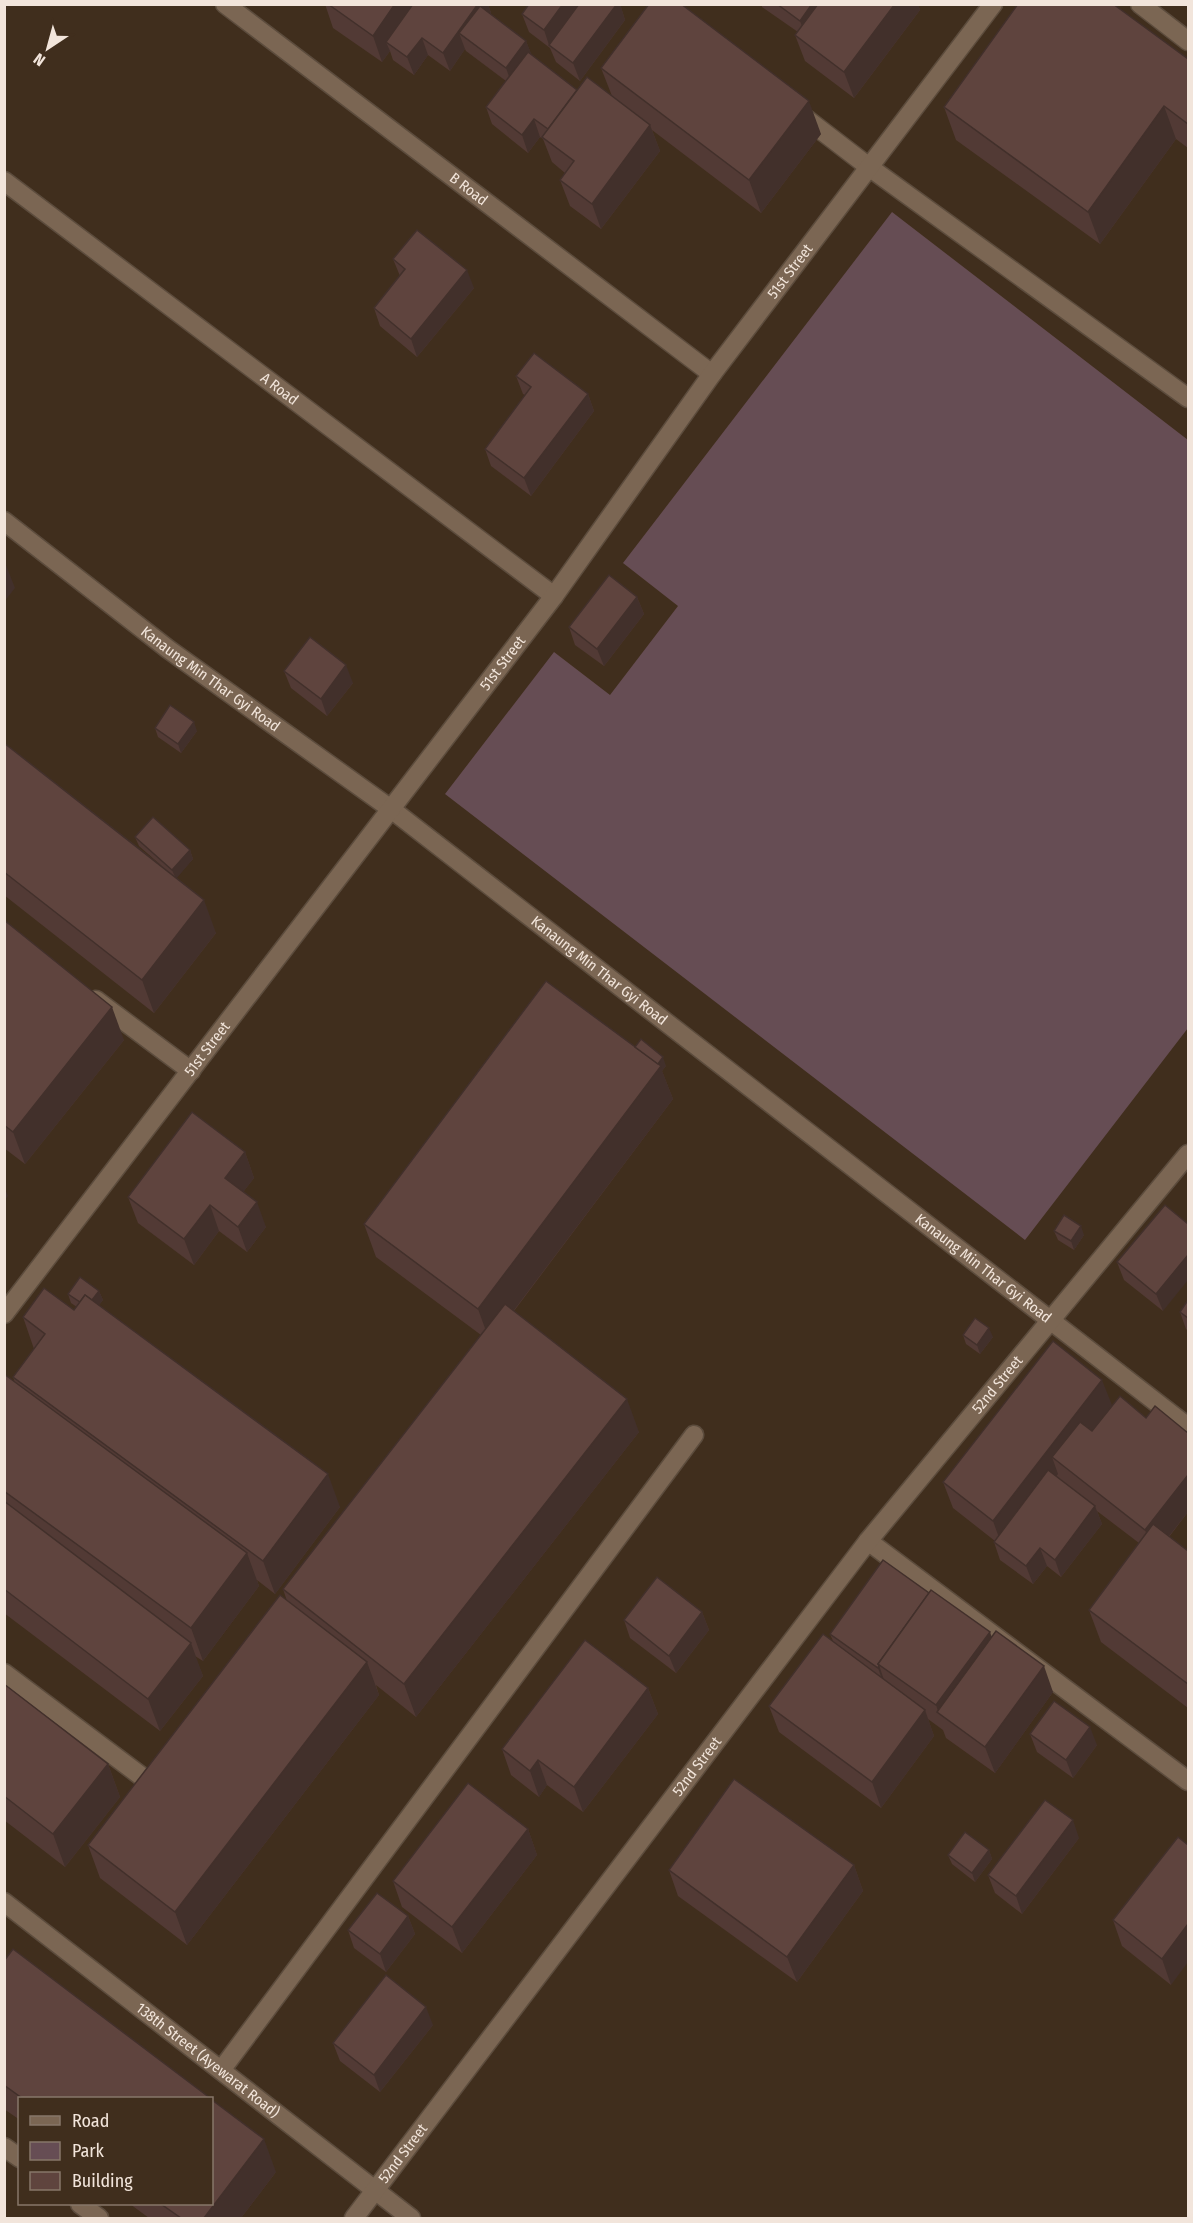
<svg xmlns="http://www.w3.org/2000/svg" width="1193" height="2223" font-family="'Fira Sans Condensed',sans-serif">
<style>
.green{fill:#664d54}
.lines{fill:none;stroke-linecap:round;stroke-linejoin:round}
.minor-casing{stroke:#5c4c3d;stroke-width:21}
.minor{stroke:#7b6653;stroke-width:18}
.wall{fill:#523a35}
.shaded-wall{fill:#42302b}
.building{fill:#5f443e;stroke:#42302b;stroke-width:1.5}
.labels{text-anchor:middle;stroke-width:5;stroke-linejoin:round;paint-order:stroke}
.street-label{font-size:15px;fill:#f2e5db;stroke:#402e1d}
</style>
<rect width="100%" height="100%" fill="#402e1d"/>
<polygon class="green" points="892,212 1188,440 1188,1028 1025,1240 445,794 554,652 610,695 678,606 623,563"/>
<g class="lines">
<g class="minor-casing">
<g id="minor">
<path id="s1" d="M225 4 712 374"/>
<polyline points="1140,4 1188,41"/>
<polyline points="800,114 869,167 1188,398"/>
<path id="s2" d="M4 181 554 596"/>
<path id="s3" d="M4 521 168 649 391 809 1188 1427"/>
<polyline points="96,1000 191,1071"/>
<path id="s4" d="M4 1314 554 596 712 374 993 4"/>
<polyline points="868,1541 1188,1781"/>
<polyline points="4,1673 149,1782"/>
<path id="s5" d="M4 1902 411 2218"/>
<polyline points="222,2069 694,1435"/>
<polyline points="4,2147 20,2158"/>
<polyline points="80,2204 99,2218"/>
<path id="s6" d="M354 2218 868 1541 1188 1154"/>
</g>
</g>
<use href="#minor" class="minor"/>
</g>
<g class="wall">
<polygon points="325,4 488,4 491,13 491,14 526,41 531,54 577,90 612,96 601,68 821,134 761,213 652,130 660,151 601,229 570,206 560,180 565,173 552,162 543,139 540,137 528,153 492,124 486,107 506,81 466,51 465,49 450,71 428,55 414,75 393,60 390,51 382,62 333,28"/>
<polygon points="529,4 620,4 625,20 580,81 556,62 550,48 529,32 522,14"/>
<polygon points="762,4 918,4 920,10 854,98 805,61 795,35 798,32 762,7"/>
<polygon points="1188,59 1188,148 1176,139 1100,244 956,140 944,107"/>
<polygon points="393,259 474,288 417,357 380,326 374,308 400,276"/>
<polygon points="516,376 588,394 594,411 531,496 491,466 485,449 525,395 523,394"/>
<polygon points="637,597 644,614 604,666 575,645 569,627"/>
<polygon points="284,671 353,683 327,716 291,688"/>
<polygon points="155,728 197,731 181,753 158,737"/>
<polygon points="4,743 163,867 139,846 135,837 190,850 193,859 176,878 216,933 154,1013 4,895"/>
<polygon points="4,920 124,1040 25,1164 4,1148"/>
<polygon points="635,1047 666,1066 662,1071 673,1099 514,1311 639,1432 416,1717 376,1685 379,1695 187,1945 100,1878 88,1845 287,1601 283,1589 481,1335 376,1257 364,1224"/>
<polygon points="245,1152 254,1178 243,1192 266,1227 247,1252 219,1231 194,1265 138,1223 128,1197"/>
<polygon points="1165,1205 1163,1311 1124,1280 1117,1262"/>
<polygon points="1054,1231 1084,1235 1074,1250 1058,1240"/>
<polygon points="99,1291 103,1300 99,1305 340,1507 275,1594 257,1580 259,1586 203,1661 195,1656 203,1676 160,1731 4,1613 4,1374 15,1383 13,1377 34,1349 23,1317 74,1310 77,1307 71,1303 68,1294"/>
<polygon points="1188,1300 1188,1331 1186,1329 1180,1312"/>
<polygon points="963,1335 993,1337 980,1354 966,1344"/>
<polygon points="1112,1405 1092,1431 1146,1418 1188,1433 1188,1512 1169,1537 1188,1551 1188,1708 1101,1642 1089,1610 1139,1543 1097,1511 1102,1524 1061,1577 1047,1566 1033,1584 1000,1560 994,1542 995,1541 953,1508 943,1482"/>
<polygon points="929,1593 992,1637 1053,1692 995,1773 946,1738 943,1730 928,1719 934,1736 881,1808 779,1732 769,1706 833,1641 830,1634"/>
<polygon points="702,1612 709,1630 676,1673 630,1638 624,1620"/>
<polygon points="4,1684 108,1764 120,1797 65,1867 4,1820"/>
<polygon points="648,1688 658,1714 583,1812 547,1785 539,1797 511,1775 502,1749"/>
<polygon points="1030,1734 1097,1745 1073,1778 1037,1752"/>
<polygon points="528,1829 537,1855 462,1953 402,1907 393,1881"/>
<polygon points="1178,1837 1171,1985 1122,1946 1113,1920"/>
<polygon points="1079,1838 1022,1914 995,1893 988,1875"/>
<polygon points="989,1850 992,1859 975,1882 952,1864 948,1855"/>
<polygon points="854,1865 863,1891 797,1982 678,1896 669,1870"/>
<polygon points="408,1916 415,1934 386,1972 354,1948 348,1930"/>
<polygon points="4,1961 210,2098 20,2098 20,2120 4,2109"/>
<polygon points="433,2025 380,2092 340,2061 333,2043"/>
<polygon points="276,2172 241,2218 149,2218 130,2204 212,2204"/>
</g>
<g class="shaded-wall">
<polygon points="395,4 422,4 386,42 390,51 382,62 373,36"/>
<polygon points="478,4 488,4 491,13 471,42 459,33 465,49 450,71 443,53"/>
<polygon points="563,4 583,4 549,45 550,48 544,30"/>
<polygon points="617,4 620,4 625,20 580,81 573,63"/>
<polygon points="812,4 831,4 807,39 800,21"/>
<polygon points="895,4 918,4 920,10 854,98 844,72"/>
<polygon points="422,38 428,55 414,75 407,57"/>
<polygon points="526,41 533,58 512,85 506,68"/>
<polygon points="809,101 821,134 761,213 749,180"/>
<polygon points="1164,106 1176,139 1100,244 1088,212"/>
<polygon points="534,119 540,137 528,153 522,135"/>
<polygon points="650,125 660,151 601,229 592,204"/>
<polygon points="467,270 474,288 417,357 411,339"/>
<polygon points="588,394 594,411 531,496 524,478"/>
<polygon points="4,560 15,588 4,602"/>
<polygon points="637,597 644,614 604,666 597,649"/>
<polygon points="346,665 353,683 327,716 321,699"/>
<polygon points="194,722 197,731 181,753 178,744"/>
<polygon points="190,850 193,859 176,879 172,870"/>
<polygon points="204,900 216,933 154,1013 142,980"/>
<polygon points="112,1007 124,1040 25,1164 13,1132"/>
<polygon points="663,1057 666,1066 662,1071 673,1099 490,1342 478,1309 652,1070"/>
<polygon points="245,1152 254,1178 234,1204 225,1178"/>
<polygon points="4,1187 8,1196 4,1201"/>
<polygon points="257,1202 266,1227 247,1252 238,1227"/>
<polygon points="210,1205 219,1231 194,1265 184,1239"/>
<polygon points="1081,1226 1084,1235 1074,1250 1071,1241"/>
<polygon points="1188,1255 1188,1280 1163,1311 1156,1294"/>
<polygon points="99,1291 103,1300 90,1316 87,1307"/>
<polygon points="989,1328 993,1337 980,1354 977,1345"/>
<polygon points="1102,1380 1112,1405 1064,1467 1052,1457 1058,1474 1002,1546 993,1521"/>
<polygon points="627,1399 639,1432 416,1717 404,1684"/>
<polygon points="328,1474 340,1507 275,1594 263,1561"/>
<polygon points="1188,1475 1188,1512 1154,1555 1145,1530"/>
<polygon points="1095,1506 1102,1524 1061,1577 1055,1560"/>
<polygon points="1040,1548 1047,1566 1033,1584 1026,1566"/>
<polygon points="247,1553 259,1586 203,1661 191,1628"/>
<polygon points="702,1612 709,1630 676,1673 669,1656"/>
<polygon points="990,1632 999,1658 939,1714 936,1705"/>
<polygon points="191,1643 203,1676 160,1731 148,1699"/>
<polygon points="367,1662 379,1695 187,1945 175,1912"/>
<polygon points="879,1665 885,1683 884,1685 878,1668"/>
<polygon points="1044,1666 1053,1692 995,1773 985,1747"/>
<polygon points="648,1688 658,1714 583,1812 574,1787"/>
<polygon points="925,1710 934,1736 881,1808 872,1782"/>
<polygon points="1090,1727 1097,1745 1073,1778 1066,1760"/>
<polygon points="538,1760 547,1785 539,1797 530,1771"/>
<polygon points="108,1764 120,1797 65,1867 53,1834"/>
<polygon points="1073,1820 1079,1838 1022,1914 1016,1896"/>
<polygon points="528,1829 537,1855 462,1953 452,1927"/>
<polygon points="989,1850 992,1859 975,1882 972,1873"/>
<polygon points="854,1865 863,1891 797,1982 787,1957"/>
<polygon points="408,1916 415,1934 386,1972 380,1954"/>
<polygon points="1188,1924 1188,1962 1171,1985 1162,1959"/>
<polygon points="426,2007 433,2025 380,2092 374,2075"/>
<polygon points="264,2139 276,2172 241,2218 204,2218"/>
</g>
<g class="building">
<polygon points="328,4 395,4 373,36"/>
<polygon points="413,4 478,4 443,53 422,38 407,57 386,42"/>
<polygon points="529,4 563,4 544,30 522,14"/>
<polygon points="579,4 617,4 573,63 549,45"/>
<polygon points="649,4 681,4 809,101 749,180 601,68"/>
<polygon points="777,4 812,4 800,21"/>
<polygon points="818,4 895,4 844,72 795,35"/>
<polygon points="1018,4 1113,4 1188,59 1188,124 1164,106 1088,212 944,107"/>
<polygon points="480,6 526,41 506,68 459,33"/>
<polygon points="528,52 577,90 548,129 534,119 522,135 486,107"/>
<polygon points="587,77 650,125 592,204 560,180 574,161 542,137"/>
<polygon points="417,230 467,270 411,339 374,308 405,269 393,259"/>
<polygon points="534,353 588,394 524,478 485,449 531,387 516,376"/>
<polygon points="609,575 637,597 597,649 569,627"/>
<polygon points="310,637 346,665 321,699 284,671"/>
<polygon points="170,705 194,722 178,744 155,728"/>
<polygon points="4,743 204,900 142,980 4,872"/>
<polygon points="153,817 190,850 172,870 135,837"/>
<polygon points="4,920 112,1007 13,1132 4,1125"/>
<polygon points="546,981 661,1066 478,1309 364,1224"/>
<polygon points="641,1039 663,1057 658,1064 635,1047"/>
<polygon points="192,1112 245,1152 225,1178 257,1202 238,1227 210,1205 184,1239 128,1197"/>
<polygon points="1165,1205 1188,1224 1188,1255 1156,1294 1117,1262"/>
<polygon points="1064,1215 1081,1226 1071,1241 1054,1231"/>
<polygon points="80,1277 99,1291 92,1300 85,1295 80,1302 68,1294"/>
<polygon points="44,1288 74,1310 85,1295 328,1474 263,1561 13,1377 45,1334 23,1317"/>
<polygon points="1188,1300 1188,1318 1180,1312"/>
<polygon points="505,1304 627,1399 404,1684 283,1589"/>
<polygon points="975,1318 989,1328 977,1345 963,1335"/>
<polygon points="1053,1341 1102,1380 993,1521 943,1482"/>
<polygon points="4,1374 247,1553 191,1628 4,1491"/>
<polygon points="1120,1396 1146,1418 1155,1406 1188,1433 1188,1475 1145,1530 1052,1457 1080,1422 1092,1431"/>
<polygon points="1048,1470 1095,1506 1055,1560 1040,1548 1026,1566 994,1542"/>
<polygon points="4,1501 191,1643 148,1699 4,1589"/>
<polygon points="1153,1524 1188,1551 1188,1684 1089,1610"/>
<polygon points="883,1560 929,1593 878,1664 879,1665 878,1668 830,1634"/>
<polygon points="657,1577 702,1612 669,1656 624,1620"/>
<polygon points="931,1590 990,1632 936,1705 878,1664"/>
<polygon points="280,1595 367,1662 175,1912 88,1845"/>
<polygon points="996,1631 1044,1666 985,1747 937,1712"/>
<polygon points="823,1634 925,1710 872,1782 769,1706"/>
<polygon points="585,1640 648,1688 574,1787 538,1760 530,1771 502,1749"/>
<polygon points="4,1684 108,1764 53,1834 4,1796"/>
<polygon points="1054,1701 1090,1727 1066,1760 1030,1734"/>
<polygon points="734,1779 854,1865 787,1957 669,1870"/>
<polygon points="468,1783 528,1829 452,1927 393,1881"/>
<polygon points="1045,1800 1073,1820 1016,1896 988,1875"/>
<polygon points="965,1832 989,1850 972,1873 948,1855"/>
<polygon points="1178,1837 1188,1845 1188,1924 1162,1959 1113,1920"/>
<polygon points="377,1893 408,1916 380,1954 348,1930"/>
<polygon points="13,1949 210,2098 22,2098 4,2085 4,1961"/>
<polygon points="386,1975 426,2007 374,2075 333,2043"/>
<polygon points="212,2100 264,2139 204,2218 181,2218 161,2204 212,2204"/>
</g>
<g class="labels">
<g class="street-label">
<text dy="5" stroke="none"><textPath href="#s1" startOffset="306">B Road</textPath></text>
<text dy="5" stroke="none"><textPath href="#s4" startOffset="1306">51st Street</textPath></text>
<text dy="5" stroke="none"><textPath href="#s2" startOffset="345">A Road</textPath></text>
<text dy="5" stroke="none"><textPath href="#s4" startOffset="820">51st Street</textPath></text>
<text dy="5" stroke="none"><textPath href="#s3" startOffset="260">Kanaung Min Thar Gyi Road</textPath></text>
<text dy="5" stroke="none"><textPath href="#s3" startOffset="746">Kanaung Min Thar Gyi Road</textPath></text>
<text dy="5" stroke="none"><textPath href="#s4" startOffset="334">51st Street</textPath></text>
<text dy="5" stroke="none"><textPath href="#s3" startOffset="1232">Kanaung Min Thar Gyi Road</textPath></text>
<text dy="5" stroke="none"><textPath href="#s6" startOffset="1053">52nd Street</textPath></text>
<text dy="5" stroke="none"><textPath href="#s6" startOffset="567">52nd Street</textPath></text>
<text dy="5" stroke="none"><textPath href="#s5" startOffset="258">138th Street (Ayewarat Road)</textPath></text>
<text dy="5" stroke="none"><textPath href="#s6" startOffset="81">52nd Street</textPath></text>
</g>
</g>
<rect width="1193" height="2223" fill="none" stroke="#f2e5db" stroke-width="12"/>
<rect x="18" y="2097" width="195" height="108" fill="#402e1d" stroke="#877769" stroke-width="1.5"/>
<rect x="30" y="2116" width="30" height="9" fill="#7b6653" stroke="#877769" stroke-width="1.5"/>
<text x="72" y="2127" font-size="18" fill="#f2e5db">Road</text>
<rect x="30" y="2142" width="30" height="18" fill="#664d54" stroke="#877769" stroke-width="1.5"/>
<text x="72" y="2157" font-size="18" fill="#f2e5db">Park</text>
<rect x="30" y="2172" width="30" height="18" fill="#5f443e" stroke="#877769" stroke-width="1.5"/>
<text x="72" y="2187" font-size="18" fill="#f2e5db">Building</text>
<g transform="translate(48 48) rotate(216)" stroke="#402e1d" stroke-width="4.5" paint-order="stroke">
<path d="M0-4.5L10 22L0 15L-10 22Z" fill="#f2e5db"/>
<text y="-9" font-size="16" font-weight="bold" text-anchor="middle" fill="#f2e5db">N</text>
</g>
</svg>
